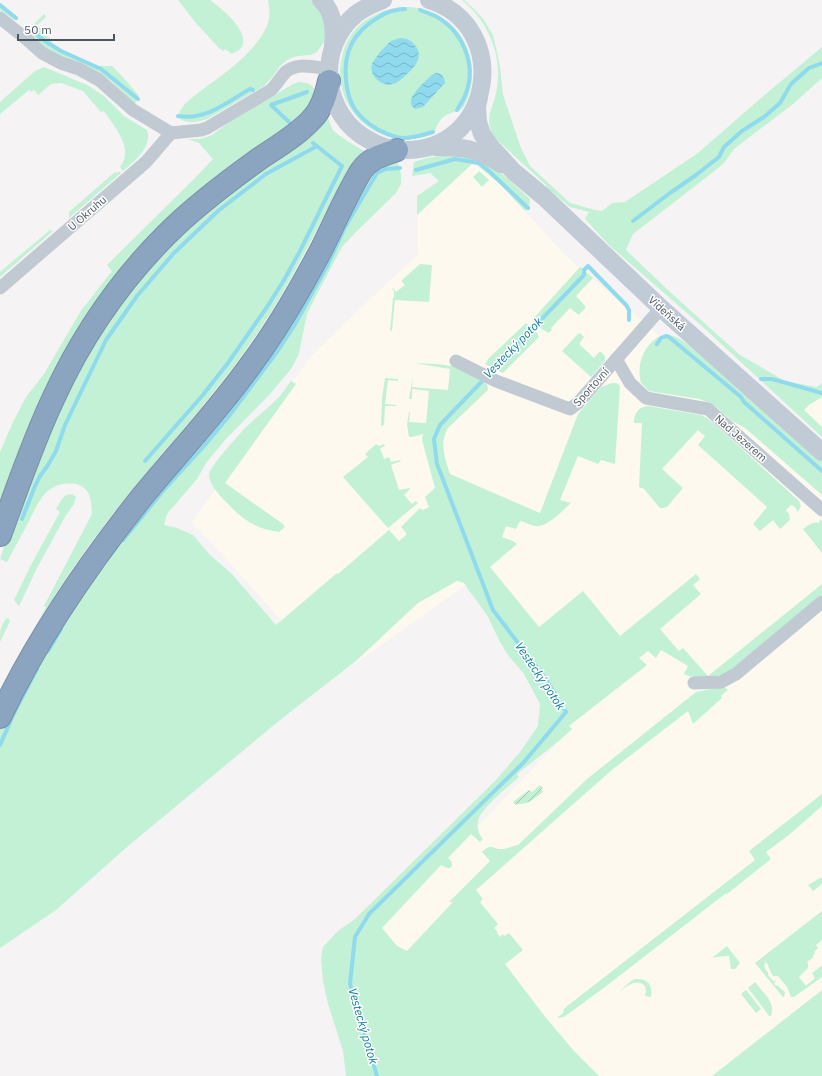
<svg xmlns="http://www.w3.org/2000/svg" width="822" height="1076" font-family="'IBM Plex Sans',sans-serif">
<style>
.commercial{fill:#fdf9ef}
.green{fill:#c3f1d5}
.garden{fill:url(#garden-furrows)}
.water{fill:url(#water-waves)}
.lines{fill:none;stroke-linecap:round;stroke-linejoin:round}
.stream{stroke:#90daee;stroke-width:4}
.motorway-casing{stroke:#7690ad;stroke-width:24}
.minor{stroke:#c1cad2;stroke-width:13}
.secondary{stroke:#c1cbd6;stroke-width:18}
.motorway{stroke:#8ba5c1;stroke-width:22}
.labels{text-anchor:middle;stroke-width:3;stroke-linejoin:round;paint-order:stroke}
.street-label{font-size:11px;fill:#4a5661;stroke:#fff}
.water-label{font-size:12px;font-style:italic;fill:#0c7c9b;stroke:#fff}
</style>
<defs>
<pattern id="garden-furrows" width="10" height="10" patternUnits="userSpaceOnUse"><rect width="10" height="10" fill="#c3f1d5"/><path d="M-1 1l2-2M0 10L10 0M9 11l2-2" fill="none" stroke="#a0c6b0"/></pattern>
<pattern id="water-waves" width="16" height="10" patternUnits="userSpaceOnUse"><rect width="16" height="10" fill="#90daee"/><path d="M0 5q4-4 8 0t8 0" fill="none" stroke="#78b4c4"/></pattern>
</defs>
<rect width="100%" height="100%" fill="#f5f3f3"/>
<g class="commercial">
<polygon points="457,160 477,165 500,184 566,256 643,321 822,485 822,1038 773,1076 599,1076 574,1051 546,1018 453,902 407,951 397,946 381,928 560,740 594,687 493,576 483,573 333,679 247,582 192,522 311,356 390,280 418,255 417,196 439,181"/>
<polygon points="822,391 822,427 804,410"/>
</g>
<g class="green">
<path d="M178 0H210C221 8 250 31 242 47 240 50 235 52 232 54L225 49 223 51 219 48 196 23Z"/>
<path d="M268 0H313L322 13 326 33 324 42 317 52 311 55 298 56 291 58 286 61 280 66 273 76 264 86 207 119C197 122 186 125 178 117 181 104 192 98 202 90 224 74 263 47 269 19 270 13 269 6 268 0Z"/>
<path d="M462 0H464L472 7 484 20 493 35 497 52 500 67 503 95 521 148 530 166 570 203 595 210 602 211 612 203 625 202 698 153 760 99 822 47V78L793 104 734 149 724 163 712 173 633 234 626 250 670 292 740 355 785 381 817 387 822 383V388L821 389 822 390V397L809 405 804 410 822 427V437L703 327 609 245 585 219 589 212 570 207 546 187 547 186 494 137C484 118 492 111 496 93 504 58 489 22 462 0Z"/>
<polygon points="0,4 17,17 14,20 0,10"/>
<path d="M409 7C420 8 431 10 441 17 471 35 481 76 464 106 460 112 456 111 451 113 441 116 437 124 434 133 429 135 424 138 419 138 383 145 347 120 341 84 339 76 340 66 342 57 345 40 356 25 371 17 377 14 384 10 391 9 397 7 403 7 409 7Z"/>
<polygon points="44,14 46,17 37,25 52,41 50,43 61,51 97,66 112,66 122,76 139,96 135,103 133,103 112,82 99,73 59,56 44,47 29,33 30,28"/>
<path d="M44 67 87 85 104 96 124 116 147 130C153 146 134 162 123 171L120 167C135 149 114 126 104 111L101 112 83 91 61 83 51 84 38 95 34 90 31 92 29 90 0 114V102L35 71Z"/>
<path d="M299 82C317 83 315 90 315 105L153 235 0 509V452L13 422 26 397 44 374 82 309 88 302 112 271 107 265 195 178 213 159 199 143 188 139H200L212 135 228 123 293 84Z"/>
<path d="M327 114C329 120 330 125 333 130 337 135 359 148 366 152 359 156 354 161 349 168 317 227 289 289 250 344 211 400 164 450 121 504 91 541 63 581 38 622L46 607 44 606 92 514C91 500 91 488 76 484 67 482 57 484 49 490 40 497 34 511 29 521 22 535 14 548 7 562L0 559 30 472 67 384 142 270 215 200 312 136 318 130Z"/>
<path d="M457 153 496 168 530 199C530 204 529 208 525 211L500 184 477 165 472 164 417 215V196L439 181 430 173 412 176 414 162 427 158Z"/>
<path d="M395 162 398 163 401 174V184L396 193 356 232 342 247 315 298 307 314 300 348 298 356 291 369 270 394 225 440 206 463 197 479 167 514 164 525 177 528 193 535 210 555 231 573 276 625 337 573 338 574 389 530 399 541 407 534 401 527 420 508 423 510 429 507 425 497 435 488 422 440 423 434 412 437H409L407 425 409 412H410L409 422 426 423 429 391 412 389V399H409L413 376 412 387 448 390 450 369 414 363 437 364 459 367 487 384 488 390 448 428C439 443 445 458 450 474L540 513 578 414 601 387 612 383H617L620 386 615 464 601 460 598 464 578 456 560 500 571 503C562 511 547 528 535 526 530 525 525 522 520 521L516 529 506 526 502 537 513 541 517 544 490 567 539 627 583 591 620 636 696 574 700 579 693 585 701 594 660 629 679 651 683 648 708 676 822 584V595C799 615 776 636 751 655 742 661 733 670 723 674 714 678 693 679 684 674L688 666 661 650 656 658 648 651 639 658 647 665 569 726 572 729 560 740 517 774 519 777C509 786 484 806 479 818 476 826 478 833 483 839L480 842 471 834 448 858 452 862V866L450 868H447L441 865 382 928 397 946 407 951 453 902H449L490 861 482 852C492 842 492 850 504 849 509 848 513 846 518 845L587 779 696 692 723 686 728 690 721 696 722 698 693 724 688 711 613 769 476 890 483 899 480 902 498 924 494 928 498 932 497 933 500 937 503 934 504 936 509 933 523 950 505 964 546 1018 574 1051 599 1076H346L343 1051 328 1004 323 981 321 959 323 947 338 931 355 919 496 780 520 752 538 726 540 704 524 674 508 655 500 642 487 615 468 589 464 583 457 581 418 603 356 661 280 720 127 847 56 910 0 948V728L22 682 163 479 368 172Z"/>
<polygon points="120,171 121,173 69,218 69,212 115,172 117,173"/>
<polygon points="479,171 489,180 482,187 473,177"/>
<polygon points="50,230 53,231 0,277 0,272"/>
<polygon points="420,264 432,265 429,302 395,300 392,330 390,331 393,298 394,298 394,291 392,289 393,288 396,292 405,285 402,282 402,280"/>
<polygon points="580,267 593,278 576,296 586,307 579,315 570,308 551,328 552,329 549,333 543,330 532,320"/>
<polygon points="526,323 537,333 539,337 503,373 485,364 489,358"/>
<polygon points="580,333 584,337 579,344 594,358 600,351 605,356 605,361 591,377 562,351 578,334"/>
<path d="M663 335C673 334 678 338 686 343L822 458V495L745 428 732 421 716 407 710 403 699 399 649 391 641 383C636 365 644 342 663 335Z"/>
<polygon points="385,378 398,379 398,381 388,380 385,404 396,405 396,406 385,406 384,425 381,426 382,398"/>
<path d="M291 381 296 384 225 483 283 524 285 527 279 532C256 529 243 520 227 503 221 497 209 484 209 475 209 467 238 436 244 429 254 419 266 410 276 400 282 395 286 387 291 381Z"/>
<path d="M648 406 701 415 707 418 718 427 799 501 801 506 798 512 794 506 791 505 786 510 789 514 790 520 780 529 773 520 760 531 753 524 767 507 698 445 705 436 698 430 662 469 683 488 667 507 663 508H660L644 489 639 487 642 423H634C634 413 638 407 648 406Z"/>
<polygon points="376,444 379,446 384,444 385,446 380,448 384,459 389,457 391,462 400,460 401,461 391,465 399,490 410,488 410,489 404,495 412,504 416,501 418,503 388,528 343,477 368,457 365,454"/>
<polygon points="72,494 76,497 74,504 66,515 37,568 19,606 14,600 32,563 60,512 56,509 62,499 66,495"/>
<path d="M820 519 822 521V553L803 529C808 526 812 521 819 523Z"/>
<path d="M7 618 10 620V621L0 642C0 633 0 625 7 618Z"/>
<polygon points="822,794 822,806 790,834 766,852 771,859 727,894 725,894 605,987 564,1017 557,1018 564,1012 563,1010 566,1007 755,860 749,851"/>
<polygon points="820,878 822,878 822,884 813,891 808,885"/>
<path d="M822 911V940L816 945 818 948 814 952 815 954 812 956 814 957 807 962 808 964V968L799 977 806 986 815 978 812 973 821 966 822 967V977L794 997H791L787 987 778 976H773C769 970 769 964 764 960L766 963 764 965 766 970 769 974H768V975L773 981 777 980 774 983 775 985 779 986 780 988 785 992 784 997 782 996 755 963Z"/>
<polygon points="727,946 740,963 735,969 731,969 729,956 716,957 713,958 713,957"/>
<path d="M635 979C648 978 653 985 651 997L645 996C649 984 639 979 629 985 626 986 623 989 621 991H620L631 981Z"/>
<path d="M755 982C762 992 778 1004 770 1017L748 988Z"/>
<polygon points="746,990 761,1009 756,1013 741,994"/>
<polygon points="822,990 822,1076 712,1076"/>
</g>
<path class="garden" d="M540 785 543 788 541 789 543 792C534 799 527 806 514 804V801L529 790 532 792Z"/>
<g class="water">
<path d="M400 38C405 38 411 40 414 44 425 56 415 67 406 75 400 81 393 87 384 84 376 81 368 71 373 62 375 58 378 55 380 52 384 48 387 44 391 41 394 40 397 39 400 38Z"/>
<path d="M436 73C442 73 445 78 445 83L423 107 415 109C413 107 410 104 411 101 411 94 430 75 436 73Z"/>
</g>
<g class="lines">
<g class="stream">
<polyline points="0,5 16,18"/>
<path d="M405 9C401 9 396 10 392 11 388 12 383 14 379 17 354 31 343 52 346 80 348 104 357 117 377 129 385 133 394 138 403 138 413 138 423 135 433 132"/>
<path d="M420 10C425 12 430 14 435 16 462 30 477 64 466 93 464 99 460 105 457 110"/>
<polyline points="30,29 45,41 61,51 101,69 138,99"/>
<path d="M178 116C206 121 227 102 250 89L253 90"/>
<polyline points="289,122 271,105 307,92"/>
<polyline points="416,170 455,159 479,163 489,171 528,208"/>
<polyline points="633,221 670,193 696,175 719,157 724,147 742,131 764,117 780,103 791,84 809,68 822,63"/>
<polyline points="657,344 661,338 666,336 669,337 741,397 744,402 822,471"/>
<polyline points="761,379 772,379 822,393"/>
<polyline points="145,461 202,396 228,363 267,307 284,280 300,251 342,166 313,143"/>
<polyline points="22,519 35,486 40,476 48,465 56,451 65,425 106,340 137,296 174,253 218,211 266,174 317,146"/>
<polyline points="123,540 162,492 204,446 229,416 277,352 294,326 327,266 345,227 377,173 386,169 400,168"/>
<polyline points="48,651 61,629"/>
<polyline points="0,745 16,709 37,669"/>
<polyline points="377,1076 350,984 355,937 369,914 524,762 566,712 547,681 493,610 437,464 434,439 440,425 584,275 584,270 588,266 626,305 629,310 629,320"/>
</g>
<g class="motorway-casing">
<g id="motorway">
<path d="M0 535C17 489 33 441 54 397 82 336 120 281 167 234 195 206 227 182 259 159 275 148 299 134 312 119 322 109 326 95 329 81"/>
<path d="M0 717C37 638 87 566 141 498 178 453 218 411 252 363 279 327 301 288 322 248 335 222 346 196 361 171 370 158 382 155 397 150"/>
</g>
</g>
<g class="minor">
<path d="M0 18 24 37 42 53 61 63 79 69 99 80 133 110 171 133 201 130 207 128 271 90C276 85 279 80 283 75 293 61 314 67 329 69"/>
<polyline points="0,288 146,162 171,133"/>
<polyline points="616,359 630,383 646,398 708,409 822,510"/>
<polyline points="456,361 496,381 570,409 578,403 661,308"/>
<polyline points="694,683 721,682 736,674 822,602"/>
</g>
<g class="secondary">
<path d="M321 0C334 12 335 29 333 45"/>
<path d="M383 0C373 4 364 8 356 14 315 48 322 115 369 140 379 146 391 150 403 150 493 153 513 26 429 0"/>
<polyline points="479,97 477,107 478,122 482,134 491,147 514,172 544,197 661,308 822,452"/>
<path d="M435 147C465 147 475 148 501 164"/>
</g>
<use href="#motorway" class="motorway"/>
</g>
<g class="labels">
<g class="street-label">
<text transform="translate(87 213) rotate(-41)" y="4">U Okruhu</text>
<text transform="translate(667 313) rotate(42)" y="4">Vídeňská</text>
<text transform="translate(591 387) rotate(-48)" y="4">Sportovní</text>
<text transform="translate(741 438) rotate(41)" y="4">Nad Jezerem</text>
</g>
<g class="water-label">
<text transform="translate(513 348) rotate(-46)" y="4">Vestecký potok</text>
<text transform="translate(540 676) rotate(56)" y="4">Vestecký potok</text>
<text transform="translate(363 1026) rotate(74)" y="4">Vestecký potok</text>
</g>
</g>
<path d="M18 34v6h96v-6" fill="none" stroke="#4a5661" stroke-width="2"/>
<text x="24" y="34" font-size="12" fill="#4a5661" stroke="#ffffff" stroke-width="3" paint-order="stroke">50 m</text>
</svg>
